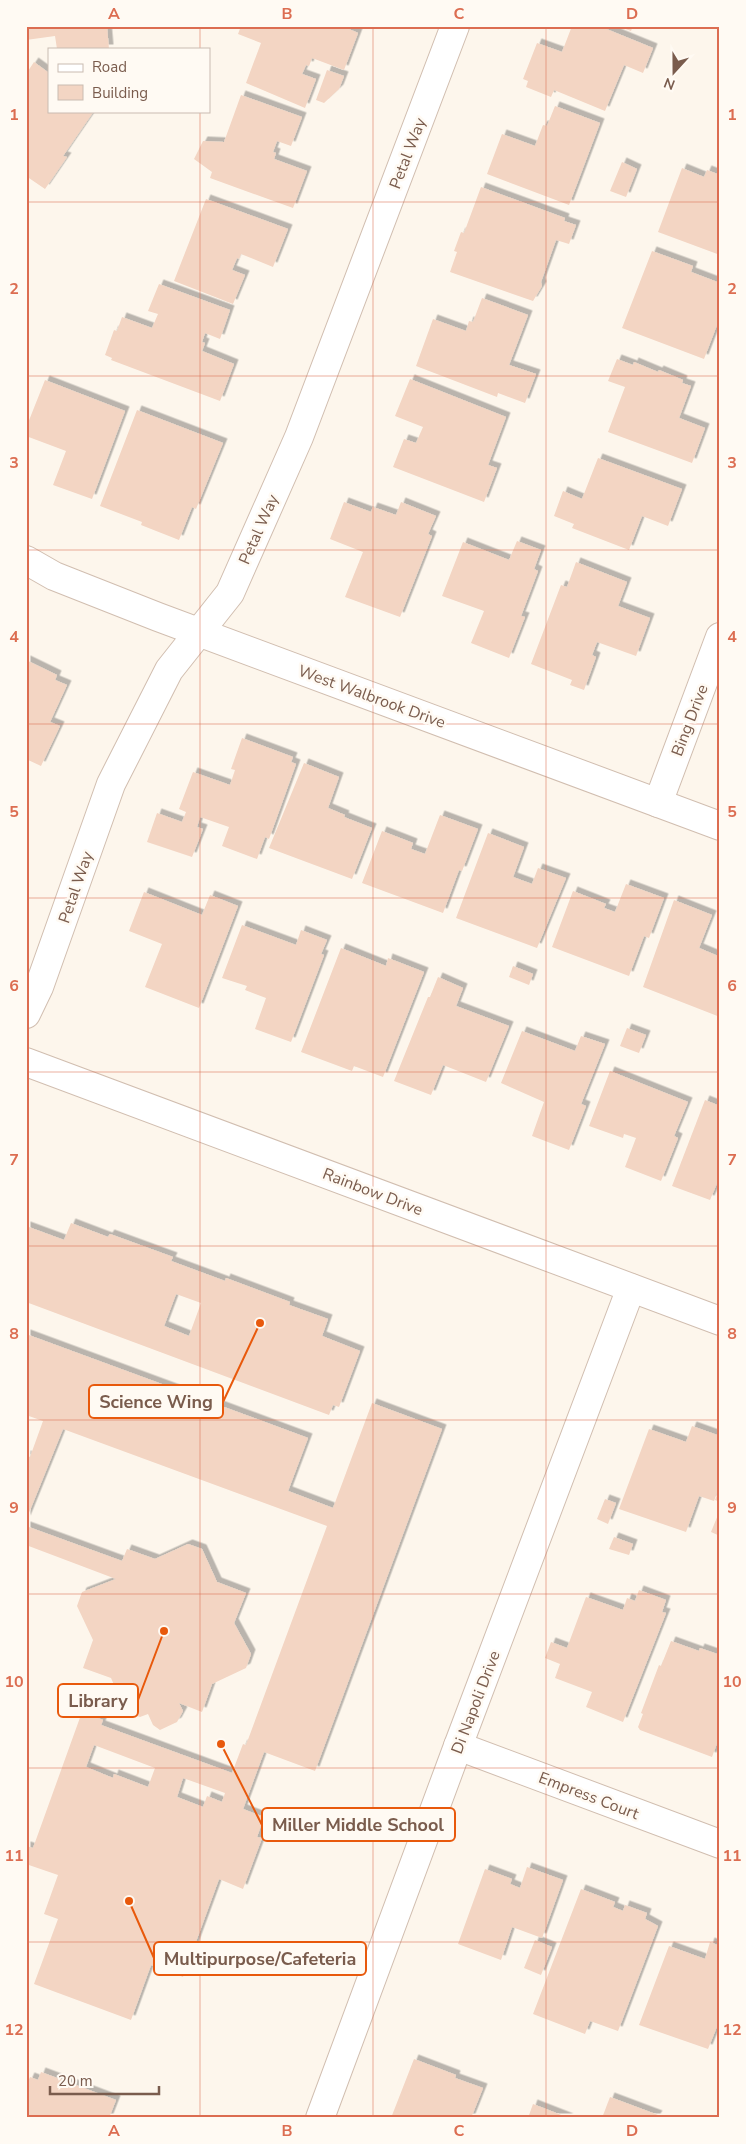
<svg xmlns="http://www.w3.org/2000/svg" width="746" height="2144" font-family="'Nunito Sans',sans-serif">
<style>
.building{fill:#f3d5c3;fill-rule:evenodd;filter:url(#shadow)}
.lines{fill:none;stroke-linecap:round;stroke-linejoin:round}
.minor-casing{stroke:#d1beb0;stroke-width:30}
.minor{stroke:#fff;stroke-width:28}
.grid{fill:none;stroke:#dc6d51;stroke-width:1;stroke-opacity:0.55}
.labels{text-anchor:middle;stroke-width:5;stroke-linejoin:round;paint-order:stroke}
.street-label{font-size:16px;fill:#7a5c4d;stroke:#fffaf3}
.leader{fill:none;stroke:#e8590c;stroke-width:2}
.callout-dot{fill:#e8590c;stroke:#fffaf3;stroke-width:2}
.callout{fill:#fffaf3;stroke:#e8590c;stroke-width:2}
.callout-label{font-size:18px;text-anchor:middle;font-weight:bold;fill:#7a5c4d}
.neatline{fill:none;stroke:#dc6d51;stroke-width:2}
.grid-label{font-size:16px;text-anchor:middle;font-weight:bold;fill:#dc6d51}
</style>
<defs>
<filter id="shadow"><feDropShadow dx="4.5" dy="-4.5" stdDeviation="0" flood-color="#0004"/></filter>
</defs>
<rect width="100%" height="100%" fill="#fdf6ec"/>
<g class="building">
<polygon points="26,26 107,26 109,49 57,49 55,36 26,40"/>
<polygon points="241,26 342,26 358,33 344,70 312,58 309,66 306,65 302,74 316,79 305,108 246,83 261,43 238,34"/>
<polygon points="572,26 599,26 653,48 643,73 624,65 605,111 554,90 551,97 526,87 528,81 523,79 537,43 562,52"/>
<polygon points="617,26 633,26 631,31"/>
<polygon points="34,62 49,73 49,111 94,111 63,156 67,157 45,189 26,176 26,111 28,108 26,106 26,74"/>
<polygon points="327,70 344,76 339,89 324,103 316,100"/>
<polygon points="241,95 302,117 291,146 277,141 273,152 276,153 274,159 307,171 293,208 210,178 212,172 194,159 203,141 224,142"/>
<polygon points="555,106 600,123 569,205 487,174 502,134 535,146 543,125 547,126"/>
<polygon points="622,162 637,169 626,197 610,191"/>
<polygon points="682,168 704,177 707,170 720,175 720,255 658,232"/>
<polygon points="481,187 565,218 564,221 576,225 569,244 556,240 541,282 542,286 533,301 450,272 457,252 454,251 461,232 464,233"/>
<polygon points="206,199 288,229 273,267 241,254 239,259 237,258 232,270 245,275 233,304 174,281"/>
<polygon points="652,251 693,266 691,272 720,283 720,326 717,325 704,359 622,328"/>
<polygon points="159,284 230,310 220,339 205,333 202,342 205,343 202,351 234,364 220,401 111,360 112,358 105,355 114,330 117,331 122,317 152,328 158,314 148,311"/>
<polygon points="482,298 528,315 509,365 536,374 525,403 498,393 497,397 416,366 433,319 466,331 469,321 473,322"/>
<polygon points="617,359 633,365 634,362 658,372 659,370 683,380 682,383 691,386 679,418 705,428 692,463 608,432 625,387 608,381"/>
<polygon points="410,379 506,417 488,465 497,468 484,502 393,467 404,439 416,443 423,427 395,416"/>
<polygon points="45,380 125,411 92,499 53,485 66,451 26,436 26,428"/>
<polygon points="137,410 223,443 196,509 192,507 179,540 141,525 142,522 100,506"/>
<polygon points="598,458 682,489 668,526 642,516 629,550 572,528 574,524 554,516 563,491 582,499"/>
<polygon points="344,502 371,512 373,507 396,515 401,502 436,516 428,534 432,536 400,617 345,597 363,552 330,539"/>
<polygon points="517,541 541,550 534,569 538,571 521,616 525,617 509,658 471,643 484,611 442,596 463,542 509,560"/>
<polygon points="576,562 627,582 618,606 650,618 636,656 597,642 592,655 596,657 584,690 570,685 572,680 531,664 561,585 567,587"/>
<polygon points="26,660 57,675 55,680 67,685 50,722 60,726 41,766 26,759"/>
<polygon points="242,738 293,757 291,762 296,764 269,839 265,837 257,859 222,846 229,827 200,817 197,827 203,829 192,857 147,842 157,813 182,822 186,812 179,809 193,772 230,785 235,770 231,769"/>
<polygon points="304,763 339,777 328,808 345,815 344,817 372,828 352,879 269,848"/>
<polygon points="440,815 478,829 462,871 459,870 443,913 362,883 382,831 413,843 411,849 425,854"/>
<polygon points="488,833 524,847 513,877 532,884 538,868 566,878 537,948 456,918"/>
<polygon points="626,884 664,898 649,938 644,936 629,976 552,947 573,891 606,904 604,908 615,912"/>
<polygon points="144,892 202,915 210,895 238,906 199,1008 145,987 162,944 129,931"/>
<polygon points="674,900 712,915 699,948 718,956 720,950 720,1017 643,987"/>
<polygon points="242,925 296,945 301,930 327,940 321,954 324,955 291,1042 255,1029 266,998 245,990 247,986 222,978"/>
<polygon points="341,948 386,966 388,958 424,972 383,1077 354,1066 352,1071 301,1052"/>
<polygon points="513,966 533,974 529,985 509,977"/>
<polygon points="438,977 463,988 456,1006 509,1026 486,1082 443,1065 431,1095 394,1081 428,997 430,997"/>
<polygon points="627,1028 646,1035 639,1053 620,1046"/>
<polygon points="522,1031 575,1051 581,1036 605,1044 581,1104 586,1106 569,1150 532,1136 544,1102 501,1083"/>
<polygon points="610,1071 688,1102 674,1136 678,1138 661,1181 625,1167 636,1138 624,1134 623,1138 589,1126"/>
<polygon points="705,1100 720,1106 720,1176 710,1200 672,1186"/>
<path d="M71 1223 108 1237 110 1234 173 1257 171 1261 225 1281 226 1278 290 1302 289 1305 328 1319 322 1336 360 1351 339 1407 333 1405 329 1415 26 1302V1226L64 1240ZM176 1294 201 1303 189 1336 164 1326Z"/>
<path d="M26 1334 308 1438 288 1491 333 1508 372 1403 442 1429 315 1771 264 1752 243 1809 264 1817 257 1837 262 1838 243 1889 219 1879 183 1977 151 1965 131 2020 34 1984 58 1919 44 1914 58 1875 26 1864V1846L33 1848 82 1712 103 1720 101 1725 232 1773 243 1744 246 1745 327 1526 63 1429 26 1520V1455L30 1457 43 1421 26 1415ZM94 1745 155 1768 148 1787 114 1774 113 1778 86 1767ZM183 1778 225 1793 222 1802 207 1796 203 1807 177 1797Z"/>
<polygon points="692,1426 720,1436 718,1465 720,1485 714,1501 699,1496 686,1532 619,1509 649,1429 686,1442"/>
<polygon points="720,1488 720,1502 715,1500"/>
<polygon points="605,1499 616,1503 608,1524 597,1519"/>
<polygon points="720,1510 720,1536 711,1532"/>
<polygon points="26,1526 122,1561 127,1549 155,1559 188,1544 202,1549 217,1582 246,1593 234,1623 251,1654 246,1668 212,1684 202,1712 179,1703 183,1711 177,1722 160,1730 153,1725 148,1714 140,1717 126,1712 111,1678 83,1668 93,1640 77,1606 82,1592 116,1579 26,1545"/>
<polygon points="614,1537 633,1544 629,1555 609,1549"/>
<polygon points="639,1590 666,1600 662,1612 666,1613 623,1722 586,1707 592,1692 555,1678 560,1664 545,1658 551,1642 567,1648 586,1597 623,1610 627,1598 635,1601"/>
<polygon points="671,1641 699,1651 700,1648 720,1655 720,1735 712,1757 640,1730 638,1727 643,1714 641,1713 659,1665 661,1666"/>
<polygon points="527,1867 563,1880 542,1938 512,1927 501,1960 458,1944 485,1869 512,1879 510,1884 520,1888"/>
<polygon points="581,1889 615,1902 613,1907 623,1911 625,1905 647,1913 645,1919 658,1926 618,2031 590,2021 585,2034 533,2014"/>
<polygon points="535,1940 552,1947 541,1975 524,1968"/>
<polygon points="710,1942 720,1946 720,2019 708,2049 639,2025 669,1946 705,1959"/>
<polygon points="414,2059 456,2075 455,2078 483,2088 471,2118 391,2118"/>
<polygon points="41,2072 116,2100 109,2118 26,2118 26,2086 30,2077 38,2080"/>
<polygon points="610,2097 658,2115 656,2118 602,2118"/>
<polygon points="533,2104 569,2118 528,2118"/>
</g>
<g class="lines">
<g class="minor-casing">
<g id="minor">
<polyline points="26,560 54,576 158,617 720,826"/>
<polyline points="658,803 720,637"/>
<polyline points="26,1014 39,987 111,784 169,670 230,593 299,437 455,26"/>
<polyline points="26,1062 720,1321"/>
<polyline points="458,1746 720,1844"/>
<polyline points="320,2118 458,1746 631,1288"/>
</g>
</g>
<use href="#minor" class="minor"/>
</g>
<path class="grid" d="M200 26V49M373 26V2118M546 26V2118M200 111V2118M26 202H720M26 376H720M26 550H720M26 724H720M26 898H720M26 1072H720M26 1246H720M26 1420H720M26 1594H720M26 1768H720M26 1942H720"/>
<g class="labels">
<g class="street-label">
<text transform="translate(407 153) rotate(-69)" y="6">Petal Way</text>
<text transform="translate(258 529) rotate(-66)" y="6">Petal Way</text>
<text transform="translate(372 696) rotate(20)" y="6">West Walbrook Drive</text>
<text transform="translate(689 720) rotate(-69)" y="6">Bing Drive</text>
<text transform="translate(75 887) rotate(-71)" y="6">Petal Way</text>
<text transform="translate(373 1191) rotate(21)" y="6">Rainbow Drive</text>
<text transform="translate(475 1702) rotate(-69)" y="6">Di Napoli Drive</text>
<text transform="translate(589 1795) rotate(21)" y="6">Empress Court</text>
</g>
</g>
<path class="leader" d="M260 1323L223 1402M164 1631L138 1700M221 1744L262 1825M129 1901L154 1958"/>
<g class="callout-dot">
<circle cx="260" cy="1323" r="5"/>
<circle cx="164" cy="1631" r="5"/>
<circle cx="221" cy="1744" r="5"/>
<circle cx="129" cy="1901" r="5"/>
</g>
<g class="callout">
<rect x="89" y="1385" width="134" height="33" rx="5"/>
<rect x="58" y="1684" width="80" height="33" rx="5"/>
<rect x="262" y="1808" width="193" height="33" rx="5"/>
<rect x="154" y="1942" width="212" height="33" rx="5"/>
</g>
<g class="callout-label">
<text x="156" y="1408">Science Wing</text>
<text x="98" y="1707">Library</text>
<text x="358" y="1831">Miller Middle School</text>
<text x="260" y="1965">Multipurpose/Cafeteria</text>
</g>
<rect width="746" height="2144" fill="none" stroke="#fffaf3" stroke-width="55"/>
<rect x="48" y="48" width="162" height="65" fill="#fffaf3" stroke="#cabbb1"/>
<rect x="58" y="64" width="25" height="8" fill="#ffffff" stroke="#cabbb1"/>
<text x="92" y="72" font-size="15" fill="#7a5c4d">Road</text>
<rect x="58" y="85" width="25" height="15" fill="#f3d5c3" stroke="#cabbb1"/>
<text x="92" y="98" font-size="15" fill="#7a5c4d">Building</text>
<g transform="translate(674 72) rotate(201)" stroke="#fffaf3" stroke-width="4" paint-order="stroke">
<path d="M0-4L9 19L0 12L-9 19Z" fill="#7a5c4d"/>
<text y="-8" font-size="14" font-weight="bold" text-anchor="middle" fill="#7a5c4d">N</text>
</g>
<path d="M50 2086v8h109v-8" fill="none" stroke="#7a5c4d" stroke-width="2.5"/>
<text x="58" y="2086" font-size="15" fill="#7a5c4d" stroke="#fffaf3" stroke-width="4" paint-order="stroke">20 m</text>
<rect x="28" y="28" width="690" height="2088" class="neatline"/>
<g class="grid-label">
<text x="114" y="19">A</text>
<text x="287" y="19">B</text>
<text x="459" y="19">C</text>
<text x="632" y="19">D</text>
<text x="14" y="120">1</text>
<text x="732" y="120">1</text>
<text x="14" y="294">2</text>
<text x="732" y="294">2</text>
<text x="14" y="468">3</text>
<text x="732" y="468">3</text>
<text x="14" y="642">4</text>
<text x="732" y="642">4</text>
<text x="14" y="817">5</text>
<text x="732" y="817">5</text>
<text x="14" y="991">6</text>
<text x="732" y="991">6</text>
<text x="14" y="1165">7</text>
<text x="732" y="1165">7</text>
<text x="14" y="1339">8</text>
<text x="732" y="1339">8</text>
<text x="14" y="1513">9</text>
<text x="732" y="1513">9</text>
<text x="14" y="1687">10</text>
<text x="732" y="1687">10</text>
<text x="14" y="1861">11</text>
<text x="732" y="1861">11</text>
<text x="14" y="2035">12</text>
<text x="732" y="2035">12</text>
<text x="114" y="2136">A</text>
<text x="287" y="2136">B</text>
<text x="459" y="2136">C</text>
<text x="632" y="2136">D</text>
</g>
</svg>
